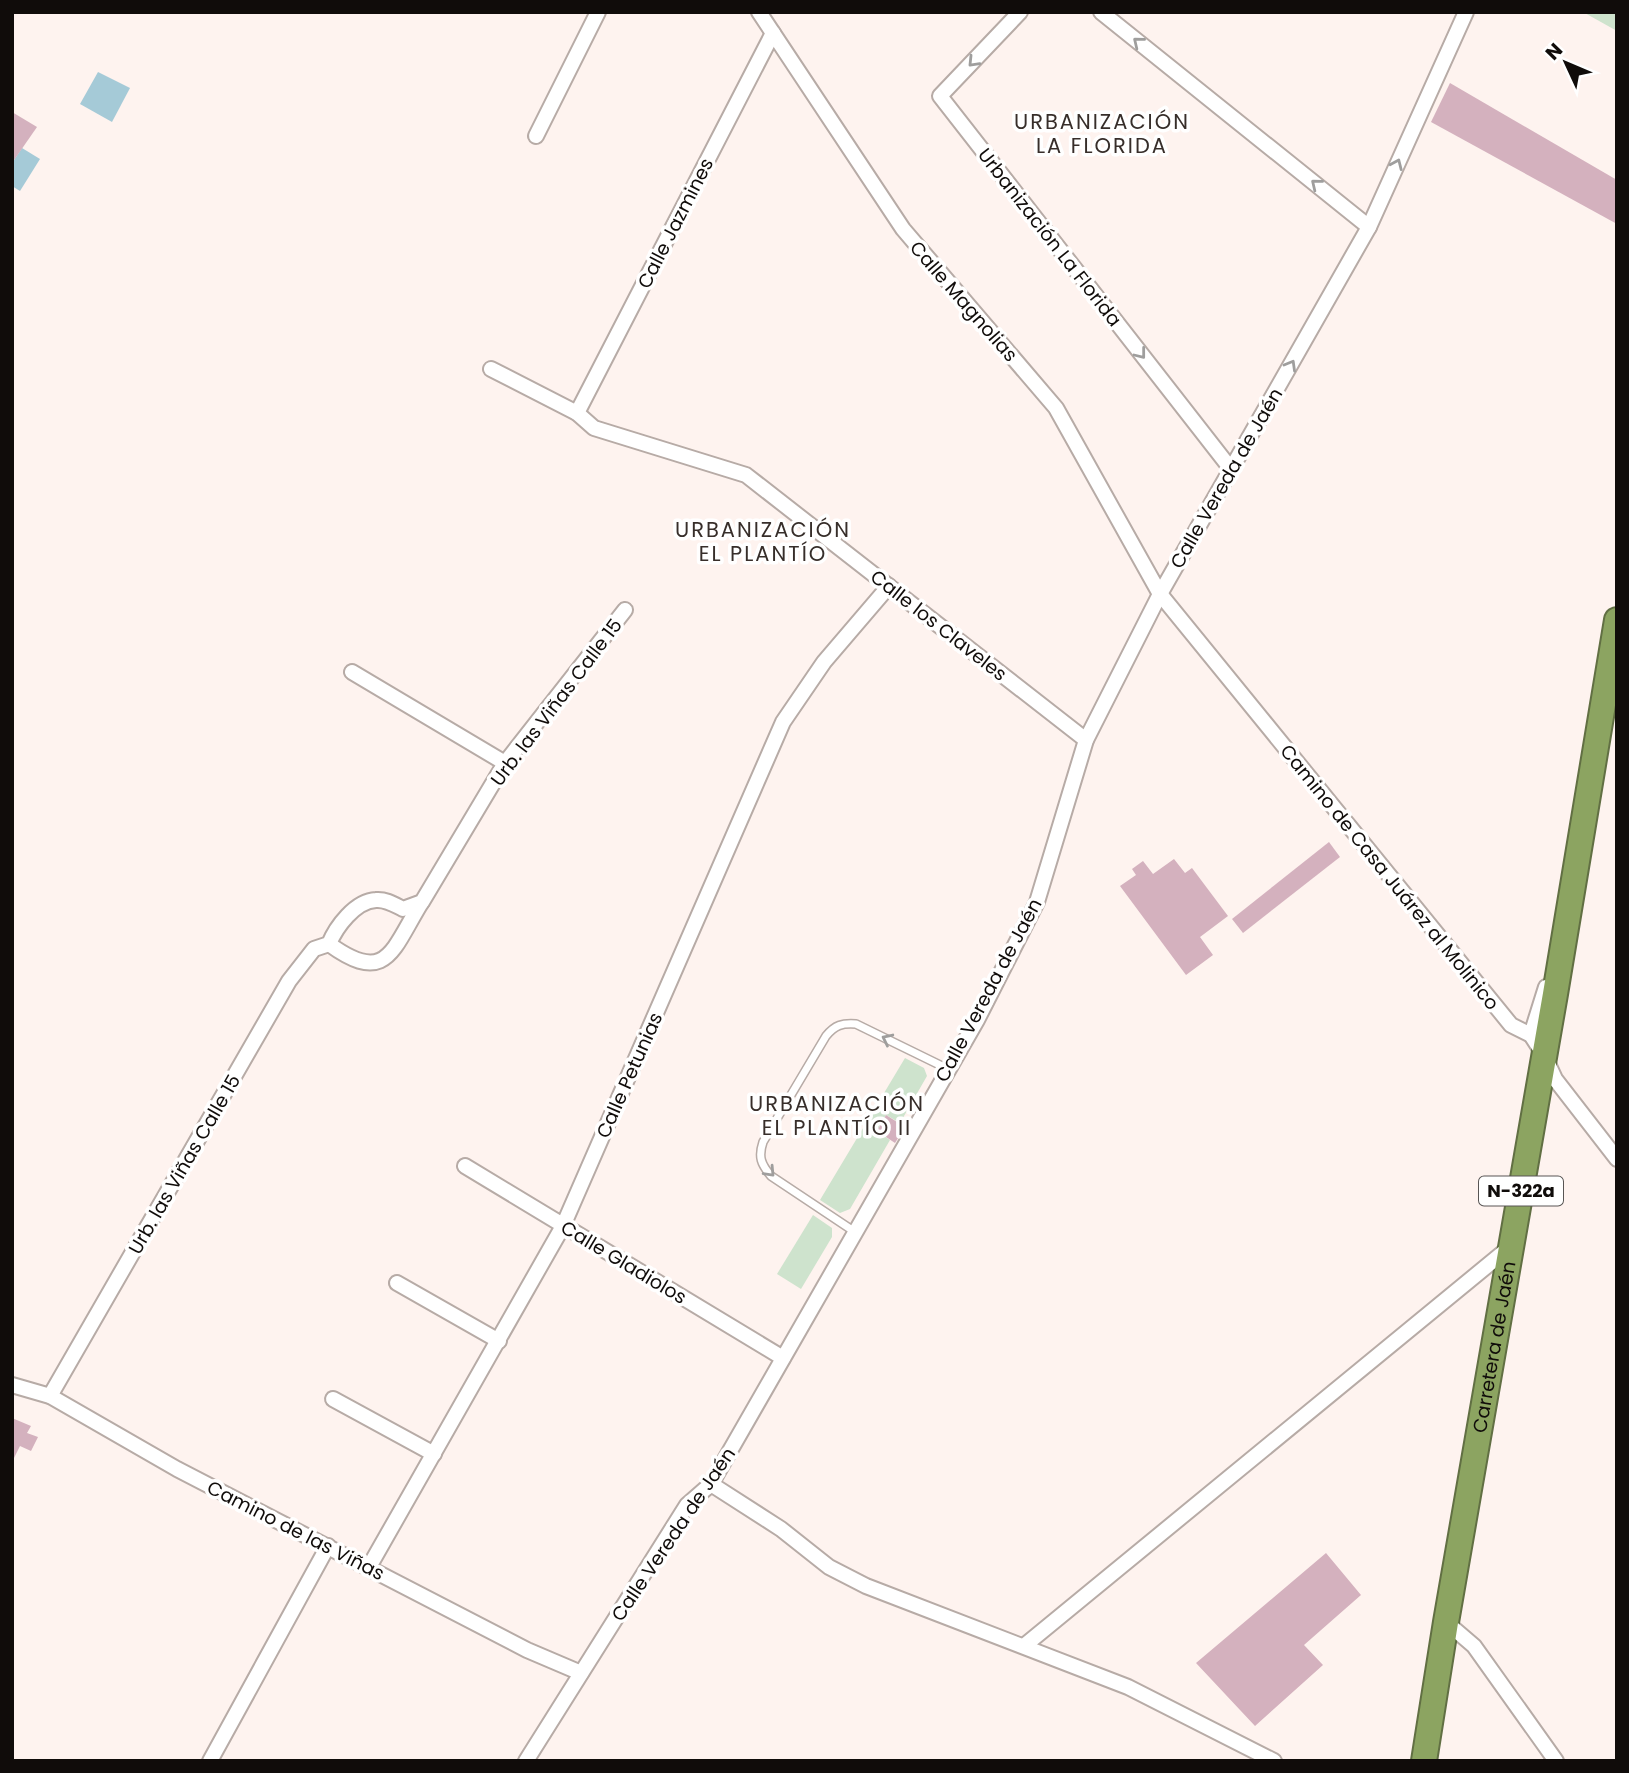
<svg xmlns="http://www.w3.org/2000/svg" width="1629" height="1773" font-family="Poppins,sans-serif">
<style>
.green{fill:#cee3cd}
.water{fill:#a5cad7}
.building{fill:#d4b1be}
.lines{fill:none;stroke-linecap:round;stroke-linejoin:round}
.lane-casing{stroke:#b7aba6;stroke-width:10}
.street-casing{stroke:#b7aba6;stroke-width:18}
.highway-casing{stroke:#616f43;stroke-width:28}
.lane{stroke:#fff;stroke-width:7}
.street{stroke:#fff;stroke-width:14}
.highway{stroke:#8ca461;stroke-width:24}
.oneway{stroke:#9f9e9d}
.labels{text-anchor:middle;stroke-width:7;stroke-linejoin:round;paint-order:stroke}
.shield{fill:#fff;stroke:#585554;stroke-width:2}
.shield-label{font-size:18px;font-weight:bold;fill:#100c0a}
.street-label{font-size:19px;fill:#100c0a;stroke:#fff}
.neighbourhood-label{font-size:21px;letter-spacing:2px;fill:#372e2a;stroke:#fff}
</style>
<rect width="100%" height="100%" fill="#fef3ef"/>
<g class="green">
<polygon points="1583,12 1617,12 1617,31"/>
<polygon points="905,1058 924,1068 927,1076 900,1123 886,1115 877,1131 890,1140 850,1209 840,1213 820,1200"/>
<polygon points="813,1215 832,1228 832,1237 801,1289 777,1274"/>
</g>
<g class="water">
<polygon points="98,72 130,88 112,122 80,104"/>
<polygon points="22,148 40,159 20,191 12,186 12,163"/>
</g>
<g class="building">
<polygon points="1450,83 1617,180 1617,224 1431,122"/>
<polygon points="12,112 37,127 12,163"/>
<polygon points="1329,842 1340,857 1243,933 1232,919"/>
<polygon points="1174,859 1185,873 1192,868 1228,916 1200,937 1213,955 1186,975 1120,886 1136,875 1132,869 1143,861 1153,874"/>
<polygon points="886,1115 905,1127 895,1143 877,1131"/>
<polygon points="12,1418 31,1426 27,1433 38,1437 31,1451 20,1446 12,1462"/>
<polygon points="1326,1553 1361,1595 1304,1645 1323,1665 1255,1726 1196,1663"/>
</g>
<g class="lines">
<g class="lane-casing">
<path id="lane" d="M855 1232 771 1176C761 1164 758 1157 763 1142L826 1036C835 1025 842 1023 856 1024L948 1069"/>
</g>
<g class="street-casing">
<g id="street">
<polyline points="759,12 903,229 1056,408 1160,594 1511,1025 1531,1035 1544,1055 1555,1079 1617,1159"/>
<polyline points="1020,12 940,96 1231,469"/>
<polyline points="1101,12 1369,227"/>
<polyline points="536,136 598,12"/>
<polyline points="491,369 577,413 594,428 746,475 1086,740"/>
<polyline points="577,413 773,33"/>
<polyline points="352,672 505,763"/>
<path d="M329 944C387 986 392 950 421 903"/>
<polyline points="1531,1035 1546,987"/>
<polyline points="465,1166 783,1358"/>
<polyline points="397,1283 499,1341"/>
<polyline points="12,1385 50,1396 177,1469 527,1650 581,1673"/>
<path d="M50 1396 289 981 314 949 329 944C336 927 355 901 376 900 386 899 395 905 403 909L422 902 505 763 625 610"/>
<polyline points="333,1399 434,1454"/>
<polyline points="711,1484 781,1529 829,1567 866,1586 1128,1687 1274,1761"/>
<polyline points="369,1567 563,1226 783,722 824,662 889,586"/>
<polyline points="1446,1622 1474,1646 1556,1761"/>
<polyline points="1024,1646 1510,1247"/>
<polyline points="210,1761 328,1546"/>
<polyline points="526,1761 687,1505 711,1484 977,1020 1037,902 1086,740 1160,594 1369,227 1466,12"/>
</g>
</g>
<g class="highway-casing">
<g id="highway">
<path id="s1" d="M1424 1761 1446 1622 1555 994 1617 620"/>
</g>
</g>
<use href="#lane" class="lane"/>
<use href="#street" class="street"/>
<use href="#highway" class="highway"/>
</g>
<defs><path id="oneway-chevron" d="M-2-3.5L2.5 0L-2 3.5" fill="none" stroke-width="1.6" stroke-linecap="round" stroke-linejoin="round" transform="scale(1.75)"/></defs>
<g class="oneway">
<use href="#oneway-chevron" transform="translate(1138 42) rotate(-141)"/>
<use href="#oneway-chevron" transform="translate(973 62) rotate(134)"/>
<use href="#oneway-chevron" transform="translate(1397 164) rotate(-66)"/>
<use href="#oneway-chevron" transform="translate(1316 184) rotate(-141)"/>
<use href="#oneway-chevron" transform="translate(1141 354) rotate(52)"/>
<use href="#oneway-chevron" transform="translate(1291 365) rotate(-60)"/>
<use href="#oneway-chevron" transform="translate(887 1039) rotate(-154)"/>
<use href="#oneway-chevron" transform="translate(770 1172) rotate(47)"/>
</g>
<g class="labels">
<rect class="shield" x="1479" y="1176.5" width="84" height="29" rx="5"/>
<g class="shield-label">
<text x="1521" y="1197">N-322a</text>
</g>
<g class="street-label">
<text transform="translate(675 223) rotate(-63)" y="7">Calle Jazmines</text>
<text transform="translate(1050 237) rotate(52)" y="7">Urbanización La Florida</text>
<text transform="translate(964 301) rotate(49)" y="7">Calle Magnolias</text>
<text transform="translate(1226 478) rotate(-60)" y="7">Calle Vereda de Jaén</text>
<text transform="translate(939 625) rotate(38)" y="7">Calle los Claveles</text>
<text transform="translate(556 702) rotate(-53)" y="7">Urb. las Viñas Calle 15</text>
<text transform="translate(1390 877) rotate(51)" y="7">Camino de Casa Juárez al Molinico</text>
<text transform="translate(988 990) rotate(-62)" y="7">Calle Vereda de Jaén</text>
<text transform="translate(629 1075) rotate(-66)" y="7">Calle Petunias</text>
<text transform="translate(184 1164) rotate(-60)" y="7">Urb. las Viñas Calle 15</text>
<text transform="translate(624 1262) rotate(31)" y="7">Calle Gladiolos</text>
<text dy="7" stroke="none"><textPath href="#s1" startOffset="420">Carretera de Jaén</textPath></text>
<text transform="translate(296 1530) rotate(27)" y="7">Camino de las Viñas</text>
<text transform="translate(673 1534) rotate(-56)" y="7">Calle Vereda de Jaén</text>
</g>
<g class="neighbourhood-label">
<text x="1102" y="129">URBANIZACIÓN<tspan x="1102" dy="24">LA FLORIDA</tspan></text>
<text x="763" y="537">URBANIZACIÓN<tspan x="763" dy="24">EL PLANTÍO</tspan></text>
<text x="837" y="1111">URBANIZACIÓN<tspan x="837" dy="24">EL PLANTÍO II</tspan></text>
</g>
</g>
<rect width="1629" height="1773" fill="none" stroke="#100c0a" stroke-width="28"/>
<g transform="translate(1566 63) rotate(314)" stroke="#ffffff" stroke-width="5" paint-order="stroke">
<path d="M0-5L12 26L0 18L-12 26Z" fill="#100c0a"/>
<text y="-10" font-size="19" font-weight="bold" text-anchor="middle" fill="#100c0a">N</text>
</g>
</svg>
